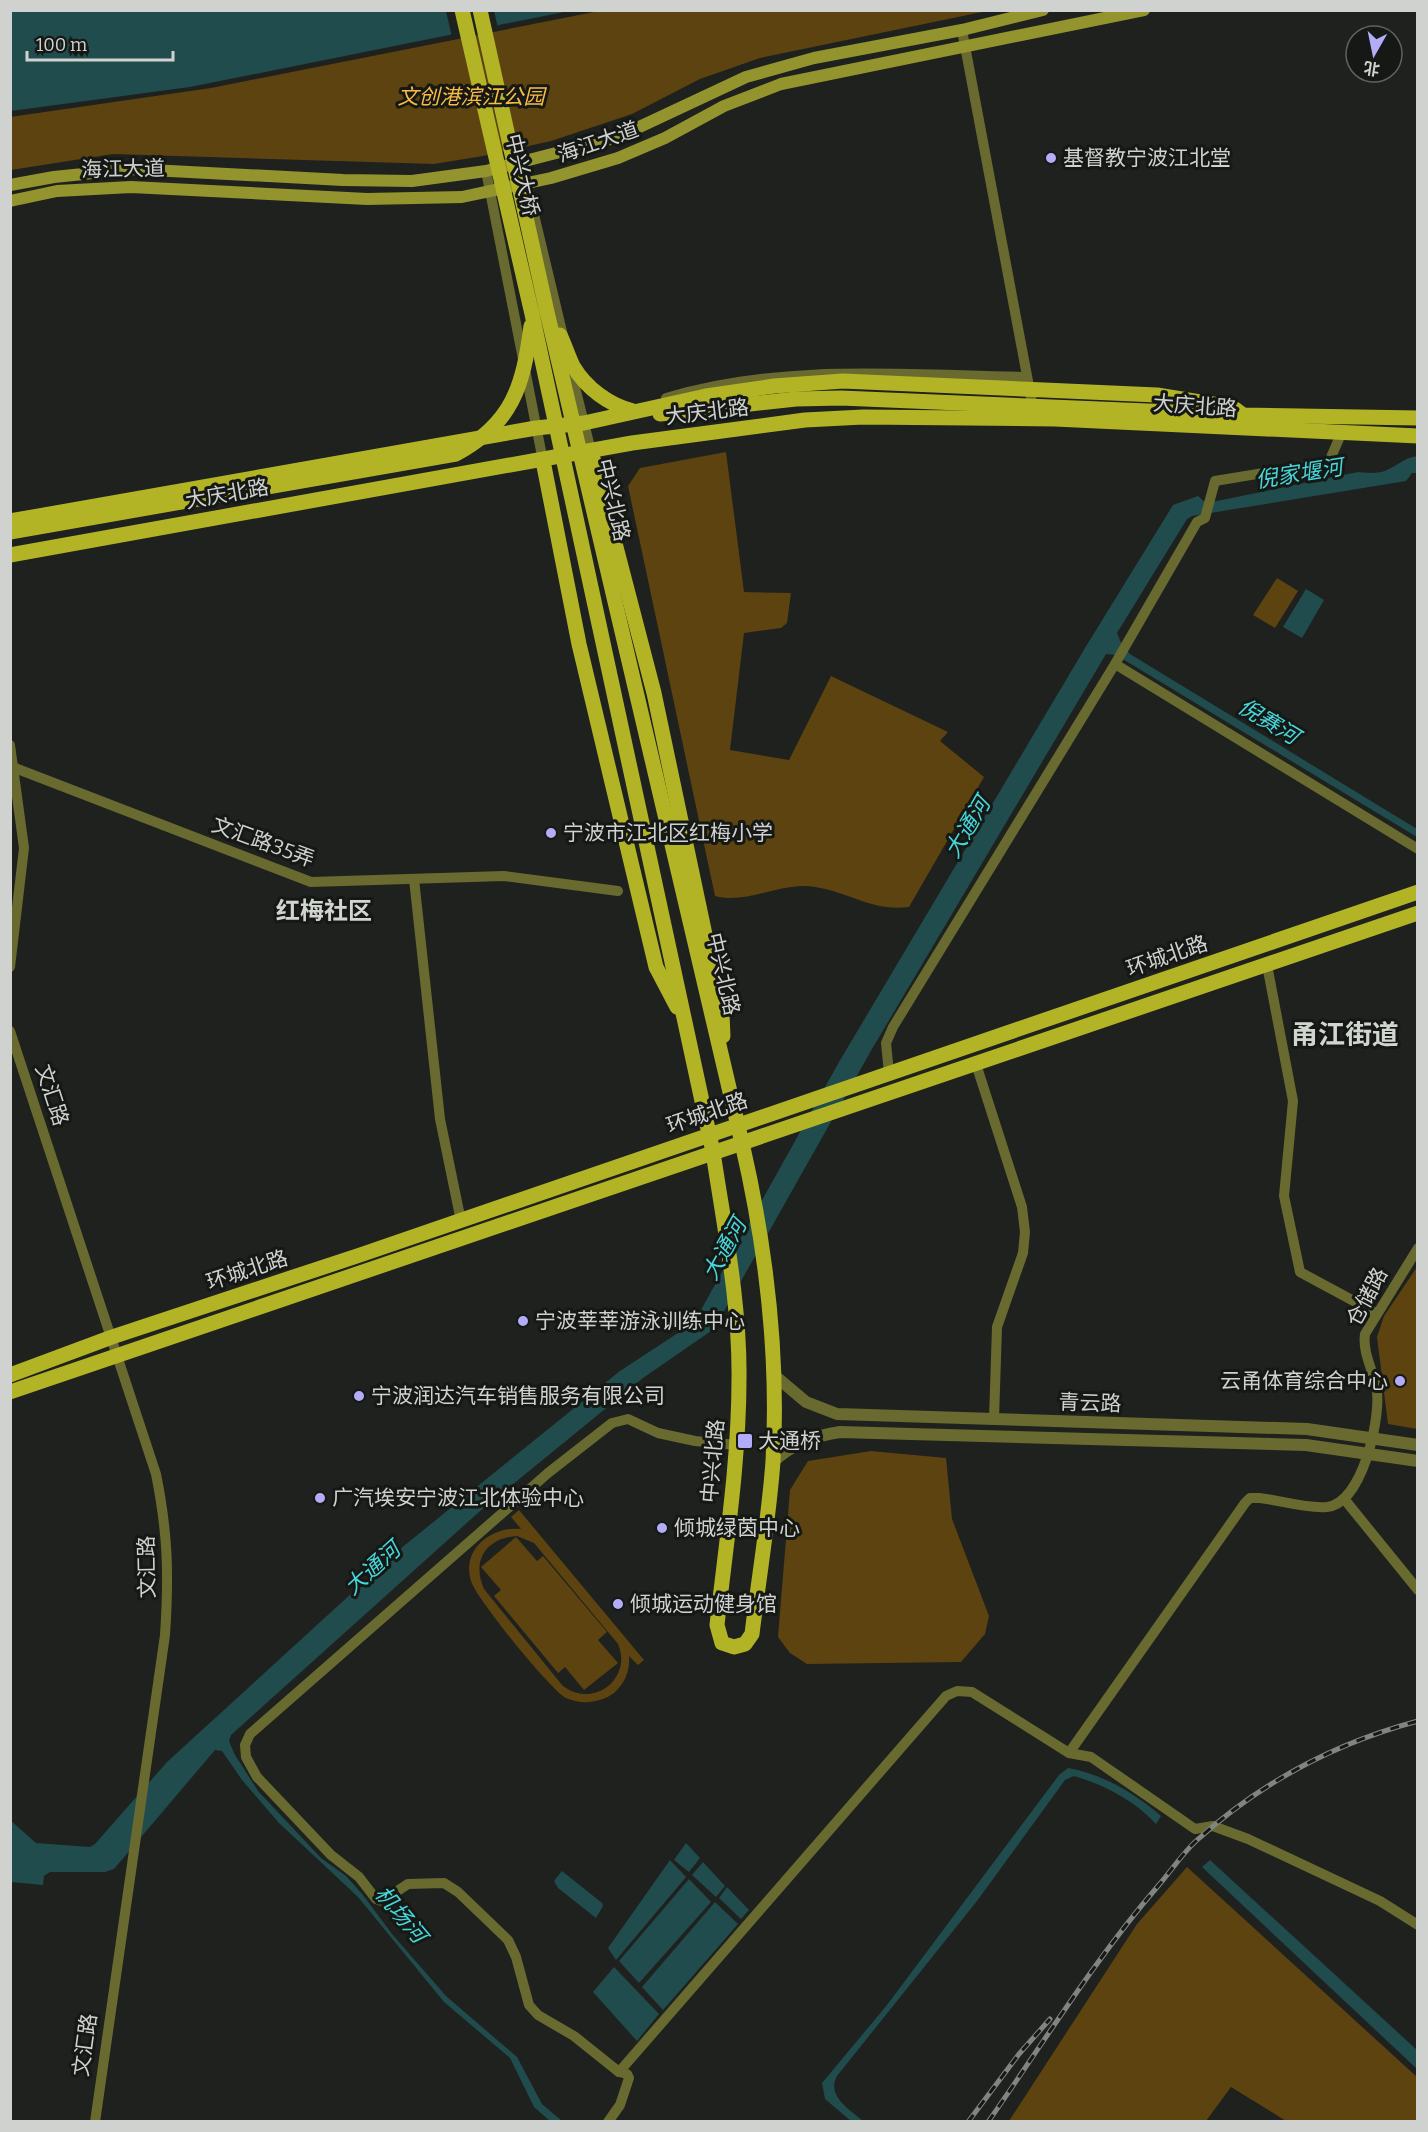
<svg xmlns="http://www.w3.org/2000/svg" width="1428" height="2132" font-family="Bitter,'Noto Sans SC',serif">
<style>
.green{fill:#5c4310;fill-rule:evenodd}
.water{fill:#204c4d}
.pier{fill:#1e211d}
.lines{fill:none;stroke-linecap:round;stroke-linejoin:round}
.minor{stroke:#696a2f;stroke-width:10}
.tertiary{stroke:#696a2f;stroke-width:12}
.secondary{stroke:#93942e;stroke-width:12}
.primary{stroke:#b3b425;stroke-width:15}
.rail-casing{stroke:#818481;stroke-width:5}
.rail{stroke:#151814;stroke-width:3;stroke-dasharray:9;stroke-linecap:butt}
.poi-dot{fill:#b3adf9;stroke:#151814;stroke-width:2}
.labels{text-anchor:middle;stroke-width:6;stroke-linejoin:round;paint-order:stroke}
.park-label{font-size:21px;font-style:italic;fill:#f9bb42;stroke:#151814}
.street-label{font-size:21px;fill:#cfd2cf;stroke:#151814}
.poi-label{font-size:21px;fill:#cfd2cf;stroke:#151814;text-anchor:start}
.water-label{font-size:22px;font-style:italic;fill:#46d6db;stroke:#151814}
.quarter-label{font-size:24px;font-weight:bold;fill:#d1d5d0;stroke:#151814}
.district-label{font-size:27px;font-weight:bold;fill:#d1d5d0;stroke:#151814}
</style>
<rect width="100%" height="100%" fill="#1e211d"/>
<g class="green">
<polygon points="599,11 987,11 760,58 700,79 632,114 551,141 483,156 434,164 113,154 11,170 10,117 211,88"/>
<path d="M726 452 744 592 791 593 787 623 781 628 744 633 730 750 789 760 831 676 948 732 940 741 984 777 909 907C873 912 849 892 815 887 782 881 747 905 715 896L628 486 640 468Z"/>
<polygon points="1277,578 1298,591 1275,628 1253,615"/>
<polygon points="1417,1267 1417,1429 1388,1424 1377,1337 1384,1316"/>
<polygon points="871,1451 946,1458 952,1519 989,1616 985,1634 961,1662 807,1664 790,1653 778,1637 790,1490 808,1461"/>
<path d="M519 1510 644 1660 638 1665 629 1656C630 1671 625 1683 614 1693 601 1703 581 1705 566 1698 550 1689 477 1600 471 1581 461 1549 492 1526 521 1529L511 1517ZM517 1536 534 1543 618 1644C633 1679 592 1710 562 1685L484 1589C471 1560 487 1538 517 1536Z"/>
<polygon points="516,1537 537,1561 543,1556 607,1632 598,1640 618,1663 584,1690 565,1667 558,1673 494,1596 501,1590 481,1567"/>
<polygon points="1187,1867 1417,2077 1417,2121 1286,2121 1231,2087 1206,2121 1009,2121 1137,1924"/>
</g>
<g class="water">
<polygon points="10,11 569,11 190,87 11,111"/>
<path d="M1417 456V473H1412L1406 481 1192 516 1187 519 1117 633 1122 645 1130 654 1417 829V837L1116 655 1106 654 872 1049 714 1329 643 1378 479 1512 231 1735 229 1741 235 1755 258 1791 321 1858 346 1876 363 1895 392 1934 446 1996 517 2057 542 2104 562 2121H550L534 2107 510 2058 444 2002 358 1897 279 1823 242 1780 222 1751 215 1750 114 1869 105 1872H50L44 1876 43 1885 11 1882 10 1820 36 1843 90 1847 95 1844 167 1762 400 1549 620 1371 684 1329 697 1317 839 1062 1085 648 1173 505 1198 496 1205 502 1217 501 1358 472C1367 473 1378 474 1387 470 1398 465 1404 458 1417 456Z"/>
<polygon points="1306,589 1324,600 1302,638 1283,627"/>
<path d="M1068 1768C1102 1774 1135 1793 1161 1816L1156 1824C1135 1801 1105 1785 1074 1776L1065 1780 977 1901 837 2076C826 2096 850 2110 863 2121H851L825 2099 822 2083 887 2005 1059 1775Z"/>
<polygon points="686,1843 700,1858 689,1872 674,1860"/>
<polygon points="670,1860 686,1877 616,1960 608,1948"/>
<polygon points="1210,1860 1417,2050 1417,2069 1202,1867"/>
<polygon points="703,1862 725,1886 716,1897 692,1875"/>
<polygon points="562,1871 602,1903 603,1906 596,1918 558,1888 554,1881"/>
<polygon points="689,1879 711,1902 639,1983 619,1961"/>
<polygon points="727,1887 749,1910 741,1919 719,1898"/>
<polygon points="715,1902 738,1924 663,2010 642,1987"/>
<polygon points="614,1967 659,2014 637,2041 593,1992"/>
</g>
<polygon class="pier" points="446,11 494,11 498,28 452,37"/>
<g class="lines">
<g class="minor">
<polyline points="962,30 1034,413"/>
<polyline points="486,171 543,461"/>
<polyline points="525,177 564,340"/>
<polyline points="570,367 591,451"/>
<path d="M666 398C783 363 905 375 1026 377"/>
<polyline points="1115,664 1197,522 1205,518 1215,481 1329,462 1341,434"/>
<polyline points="10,745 24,848 10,967"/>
<polyline points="10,769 15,768 311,882 504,876 618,891"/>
<polyline points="414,879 440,1119 461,1221"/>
<polyline points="1267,965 1293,1101 1284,1196 1300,1272 1376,1313"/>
<path d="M10 1031 156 1474C168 1534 169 1575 165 1635L95 2122"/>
<polyline points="976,1064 1022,1207 1025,1232 1023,1253 997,1327 994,1419"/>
<polyline points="889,1073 886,1043 893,1027 1115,664 1418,849"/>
<polyline points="1345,1500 1418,1590"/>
<polyline points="1069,1753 1091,1757 1195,1829 1213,1826 1248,1839 1380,1901 1418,1925"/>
<path d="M619 2072 946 1696 957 1691 972 1692 1069 1753 1245 1503 1250 1498H1259C1280 1500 1305 1509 1327 1507 1362 1503 1380 1422 1377 1392 1375 1373 1362 1354 1365 1334L1418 1248"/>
<polyline points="608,2122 620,2105 629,2078 627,2074 619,2072 574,2036 538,2015 529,2005 516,1957 508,1940 458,1892 444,1883 408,1884 382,1901 376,1899 359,1877 331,1855 257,1777 246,1757 245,1745 250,1734 548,1473 612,1423 628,1419 658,1433 695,1441 736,1445"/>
</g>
<g class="tertiary">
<polyline points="774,1375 806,1402 837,1414 1307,1429 1418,1445"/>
<path d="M773 1462C791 1444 814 1436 840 1432L1306 1445 1418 1461"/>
</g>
<g class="secondary">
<polyline points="10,185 54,177 132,169 343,180 412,181 486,171 618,137 746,77 814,58 962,30 1043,10"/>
<polyline points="10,201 57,191 131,187 367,199 462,197 551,178 618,158 665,138 724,106 781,84 1144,10"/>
</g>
<g class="primary">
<path d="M462 10 532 314 713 1152C724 1226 740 1303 739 1379 739 1461 726 1544 717 1625L722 1643 734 1647 745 1644 752 1634C759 1576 769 1518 773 1461 779 1354 766 1247 742 1143L547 312 480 10"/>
<path d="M560 335C565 345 568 356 573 366 586 388 609 405 633 411"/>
<polyline points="660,414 796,399 841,398 1243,415 1418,418"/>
<polyline points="591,451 654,693 722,1015 723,1036"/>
<polyline points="543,461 579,644 656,967 677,1007"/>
<polyline points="10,521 536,428 584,423 706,396 774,386 843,381 1157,395 1225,406 1235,409 1243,415"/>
<path d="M10 532 456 454C513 423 523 386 531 326"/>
<polyline points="10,555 632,443 805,420 863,417 1055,419 1418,436"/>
<polyline points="10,1375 112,1337 360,1255 1418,892"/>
<polyline points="10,1392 1418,913"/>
</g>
<g class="rail-casing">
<g id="rail">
<polyline points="968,2122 1019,2054 1050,2019"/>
<path d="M988 2122C1044 2042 1095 1959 1158 1886 1171 1871 1182 1854 1196 1841 1260 1783 1335 1743 1418 1721"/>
</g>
</g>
<use href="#rail" class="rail"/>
</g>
<g class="poi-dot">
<circle cx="1051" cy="158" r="6"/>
<circle cx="551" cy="833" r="6"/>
<circle cx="523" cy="1321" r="6"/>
<circle cx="1400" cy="1381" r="6"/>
<circle cx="359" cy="1396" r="6"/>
<rect x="737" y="1433" width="16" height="16" rx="3"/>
<circle cx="320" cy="1498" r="6"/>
<circle cx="662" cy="1528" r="6"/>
<circle cx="618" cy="1604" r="6"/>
</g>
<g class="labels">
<g class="park-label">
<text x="471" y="104">文创港滨江公园</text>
</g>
<g class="street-label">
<text transform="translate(598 142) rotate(-19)" y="7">海江大道</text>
<text transform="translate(123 169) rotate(-1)" y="7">海江大道</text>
<text transform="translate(522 175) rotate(77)" y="7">中兴大桥</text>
<text transform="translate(1195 406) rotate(4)" y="7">大庆北路</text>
<text transform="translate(707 412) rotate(-7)" y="7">大庆北路</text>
<text transform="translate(227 494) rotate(-10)" y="7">大庆北路</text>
<text transform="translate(613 500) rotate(77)" y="7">中兴北路</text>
<text transform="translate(263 842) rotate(20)" y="7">文汇路35弄</text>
<text transform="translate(1167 956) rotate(-19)" y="7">环城北路</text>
<text transform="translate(723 974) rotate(77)" y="7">中兴北路</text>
<text transform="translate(52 1095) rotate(72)" y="7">文汇路</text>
<text transform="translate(707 1113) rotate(-19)" y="7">环城北路</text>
<text transform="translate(247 1270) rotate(-18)" y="7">环城北路</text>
<text transform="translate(1367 1297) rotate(-62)" y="7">仓储路</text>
<text transform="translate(1090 1403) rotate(2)" y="7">青云路</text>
<text transform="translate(713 1461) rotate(-85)" y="7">中兴北路</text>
<text transform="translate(147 1567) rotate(-91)" y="7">文汇路</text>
<text transform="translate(85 2045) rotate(-82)" y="7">文汇路</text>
</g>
<g class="poi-label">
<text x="1063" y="165">基督教宁波江北堂</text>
<text x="563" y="840">宁波市江北区红梅小学</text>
<text x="535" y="1328">宁波莘莘游泳训练中心</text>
<text x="1388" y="1388" text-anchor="end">云甬体育综合中心</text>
<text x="371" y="1403">宁波润达汽车销售服务有限公司</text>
<text x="758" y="1448">大通桥</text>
<text x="332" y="1505">广汽埃安宁波江北体验中心</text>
<text x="674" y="1535">倾城绿茵中心</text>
<text x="630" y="1611">倾城运动健身馆</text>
</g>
<g class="water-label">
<text transform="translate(1299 473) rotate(-9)" y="8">倪家堰河</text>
<text transform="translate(1269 721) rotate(31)" y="8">倪赛河</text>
<text transform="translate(967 827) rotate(-59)" y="8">大通河</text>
<text transform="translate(724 1249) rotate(-61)" y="8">大通河</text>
<text transform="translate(372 1568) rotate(-42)" y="8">大通河</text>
<text transform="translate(401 1914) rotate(50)" y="8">机场河</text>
</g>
<g class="quarter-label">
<text x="324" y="919">红梅社区</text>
</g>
<g class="district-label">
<text x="1345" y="1044">甬江街道</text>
</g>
</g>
<rect width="1428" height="2132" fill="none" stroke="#cfd2cf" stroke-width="24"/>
<g transform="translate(1374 54) rotate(189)"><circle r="28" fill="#151814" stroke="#5f625f" stroke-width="1.5"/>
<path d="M0-4.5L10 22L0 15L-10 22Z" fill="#b3adf9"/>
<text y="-9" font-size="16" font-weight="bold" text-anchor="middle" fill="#cfd2cf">北</text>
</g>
<path d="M27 51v9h146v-9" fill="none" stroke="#cfd2cf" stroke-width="3"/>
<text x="36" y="51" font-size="18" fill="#cfd2cf" stroke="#151814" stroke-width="4.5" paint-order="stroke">100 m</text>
</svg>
